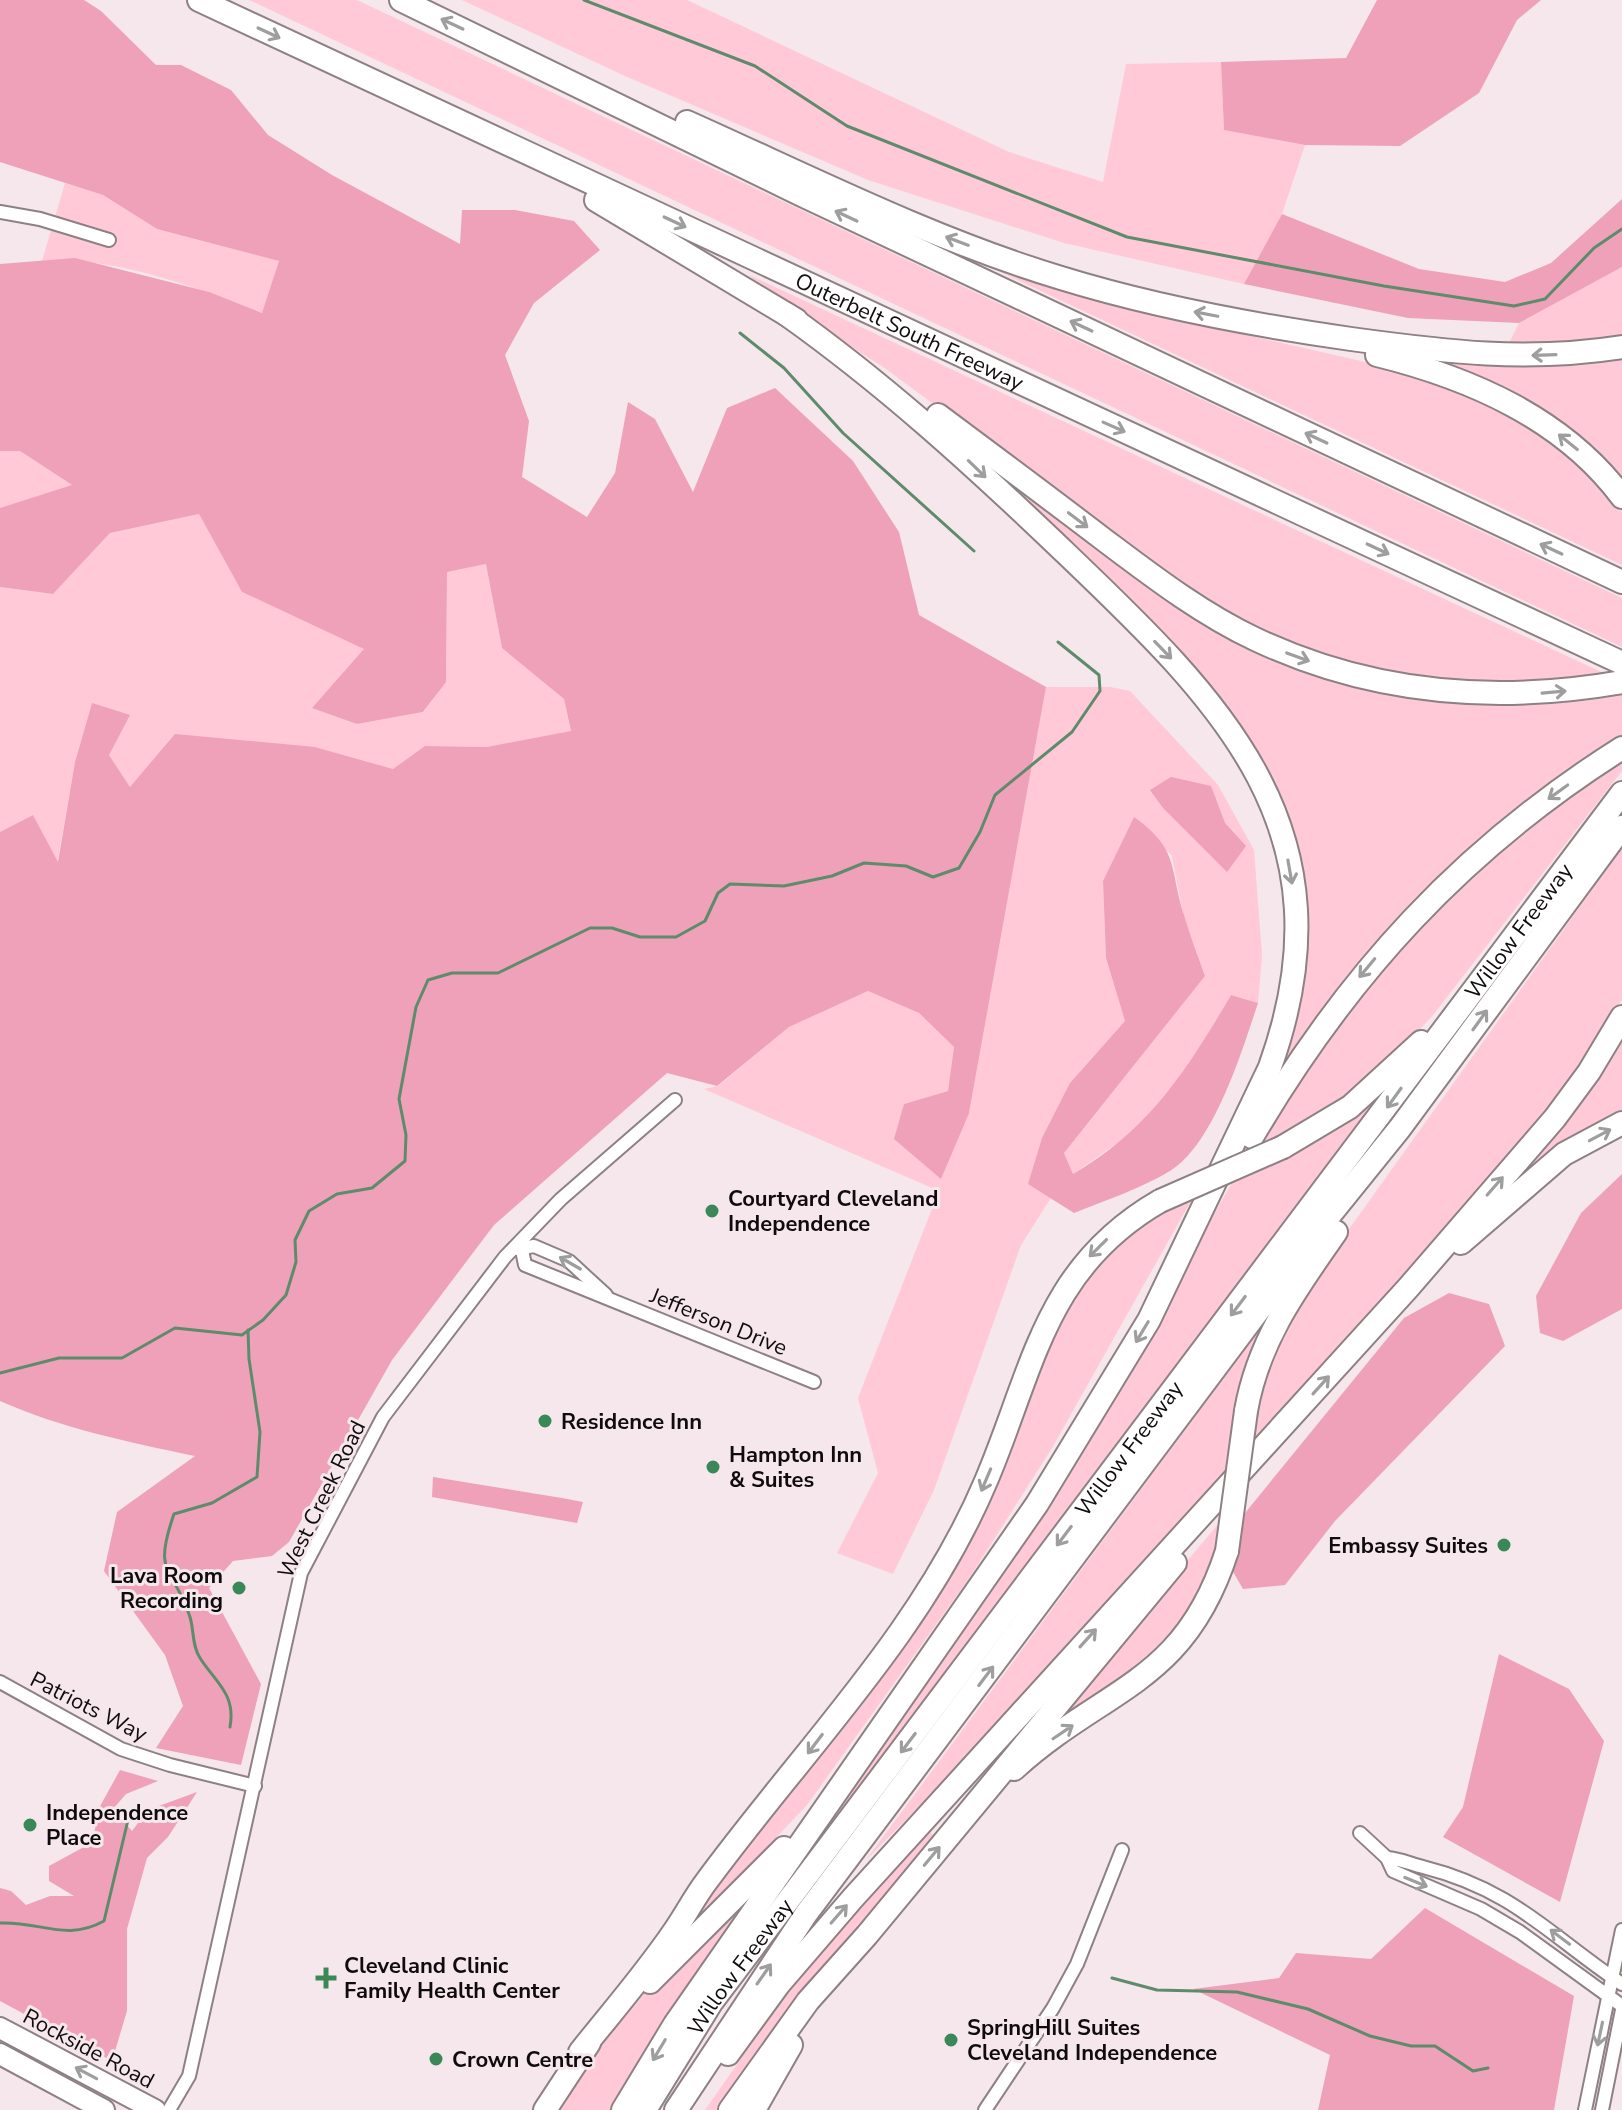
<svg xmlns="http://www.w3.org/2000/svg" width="1622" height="2110" font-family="'Nunito Sans',sans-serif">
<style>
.green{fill:#ffc9d8}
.forest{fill:#eea1b8}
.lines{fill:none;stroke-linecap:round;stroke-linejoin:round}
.stream{stroke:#5d8b6c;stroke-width:3}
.street-casing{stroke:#8d8184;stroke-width:16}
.primary-casing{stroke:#8d8184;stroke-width:24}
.highway-casing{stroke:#8d8184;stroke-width:26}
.street{stroke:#fff;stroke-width:12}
.primary{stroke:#fff;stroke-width:20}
.highway{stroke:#fff;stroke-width:22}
.highway-bridge-casing{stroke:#8d8184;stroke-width:26;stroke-linecap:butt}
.highway-bridge{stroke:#fff;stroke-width:22}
.oneway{stroke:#9f9e9e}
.poi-dot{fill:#3a8858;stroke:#f5e7eb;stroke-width:3}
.labels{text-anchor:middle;stroke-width:6;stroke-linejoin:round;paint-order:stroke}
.street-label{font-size:22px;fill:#100c0d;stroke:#f5e7eb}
.poi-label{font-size:22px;font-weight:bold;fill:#100c0d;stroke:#f5e7eb;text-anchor:start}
</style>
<rect width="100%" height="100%" fill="#f5e7eb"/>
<g class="green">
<polygon points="249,0 357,0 1622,598 1622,647"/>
<polygon points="462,0 687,0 1009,152 1103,182 1126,64 1221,62 1224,130 1305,145 1282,214 1244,284 1064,243 868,180 625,76"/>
<path d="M65 183 103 195 157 229 279 261 263 313C198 288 111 255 42 261Z"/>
<polygon points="992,264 1124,307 1396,369 1467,392 1550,437 1595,478 1622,512 1622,565 992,268"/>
<polygon points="1622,267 1622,347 1503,355 1519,323"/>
<polygon points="749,275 1610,676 1476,688 1340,665 1214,611 886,369 767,292"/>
<path d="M1622 352V480C1570 418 1506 389 1434 358Z"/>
<polygon points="0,449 20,451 73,486 0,508"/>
<path d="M1023 490 1343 682 1622 689V739C1585 764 1546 787 1510 815 1418 885 1343 977 1277 1072L1302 975 1265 770 1233 717 1198 676 1038 514Z"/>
<polygon points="199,514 242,592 365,649 313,708 357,724 424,712 446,681 447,572 486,564 502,648 564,699 571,732 487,747 425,746 393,769 315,747 130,787 109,755 92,703 75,762 57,864 33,815 0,832 0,587 53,594 110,533"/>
<polygon points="1046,687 1110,687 1130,691 1218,785 1254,850 1262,955 1258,1003 1231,995 1184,1074 1137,1129 1073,1174 1064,1153 1205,976 1183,914 1172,856 1134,817 1103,881 1106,958 1125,1021 1070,1083 1028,1184 1051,1198 1021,1245 934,1490 893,1574 837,1553 878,1473 858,1398 939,1191 704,1089 718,1086 789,1027 868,991 919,1013 954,1047 948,1091 904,1104 969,1113"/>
<polygon points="1622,754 1622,771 1433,1015 1399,1052 1315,1124 1254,1148 1346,1002 1475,865"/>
<polygon points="1622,848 1622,999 1598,1044 1514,1153 1249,1446 1257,1382 1291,1310"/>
<polygon points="1622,1035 1622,1113 1531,1166 1591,1086"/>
<polygon points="1388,1086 753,1936 749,1931 1034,1529 1237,1174"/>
<polygon points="1196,1192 1052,1448 970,1577 807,1805 727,1889 694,1917 720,1871 922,1611 1048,1337 1093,1261 1141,1220"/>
<polygon points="1280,1302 1230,1467 947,1778 866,1860"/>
<polygon points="1226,1515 1214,1565 1175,1640 1039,1735"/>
<polygon points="929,1831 934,1836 843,1944 723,2110 705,2110 786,1994"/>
<path d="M759 1884 686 1988 610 2110H555C608 2023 683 1951 759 1884Z"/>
</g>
<g class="forest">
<path d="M0 0H84L101 11 156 65H181L231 90 268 135 332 175 460 244 462 210H515L574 221 600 250 534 303 505 355 529 421 522 477 587 517 615 473 628 402 655 419 693 492 727 408 775 388 853 461 899 532 919 615 1046 687 969 1113 941 1179 894 1139 904 1104 948 1091 954 1047 919 1013 868 991 789 1027 717 1086 667 1073 494 1225 392 1360 289 1542 272 1556 233 1561 209 1588 261 1684 241 1765 156 1748 183 1706 165 1655 104 1571 117 1512 195 1456C129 1442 63 1429 0 1401V832L33 815 58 862 75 762 92 703 130 715 109 755 130 787 175 734 315 747 393 769 425 746 487 747 571 731 564 699 502 648 486 564 447 572 446 682 423 712 357 724 312 708 364 649 242 592 199 514 110 533 53 594 0 587V508L72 485 20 451H0V264L75 258 209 292 262 313 279 261 157 229 103 195 0 162Z"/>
<polygon points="1377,0 1541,0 1517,20 1479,93 1400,146 1305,145 1224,130 1221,62 1346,58"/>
<polygon points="1622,199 1622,267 1519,323 1408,318 1244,284 1282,214 1419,269 1505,282 1551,263"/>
<polygon points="1171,777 1211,786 1225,823 1246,846 1227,872 1163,808 1150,790"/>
<path d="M1134 817C1180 850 1169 868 1184 915 1190 936 1198 956 1205 976L1064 1153 1073 1174C1150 1129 1187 1070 1231 995L1258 1003C1242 1051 1214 1144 1170 1171 1140 1189 1106 1200 1074 1213L1028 1184 1042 1138 1070 1083 1125 1021 1106 958 1103 881Z"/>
<polygon points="1622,1174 1622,1309 1563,1341 1540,1333 1536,1296 1581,1213"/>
<polygon points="1449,1293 1489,1304 1505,1346 1335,1521 1285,1585 1243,1589 1232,1570 1245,1513 1404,1318"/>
<polygon points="433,1477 562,1498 583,1502 577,1523 432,1497"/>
<polygon points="1499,1654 1569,1689 1604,1741 1560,1902 1443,1837 1463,1807"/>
<polygon points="120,1770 158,1781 126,1794 113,1809 132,1831 148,1810 197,1792 168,1837 147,1858 127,1929 127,2011 112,2061 0,2001 0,1888 11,1891 26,1905 50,1896 74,1896 49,1881 49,1866 93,1842 98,1810"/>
<polygon points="1425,1908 1574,1996 1554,2110 1318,2110 1330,2055 1193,1989 1279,1978 1296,1953 1371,1959"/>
</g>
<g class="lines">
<g class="stream">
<polyline points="584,0 755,66 847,126 1127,237 1384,286 1514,306 1545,299 1594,248 1622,229"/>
<polyline points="740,333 784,368 843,433 974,551"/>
<polyline points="0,1373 59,1358 122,1358 175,1328 242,1335 263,1320 286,1295 296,1262 295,1240 309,1211 337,1194 372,1188 405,1161 406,1135 399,1099 416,1007 428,980 452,973 498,973 590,928 612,928 640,937 676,937 705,921 718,893 730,884 784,886 832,876 864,863 906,866 933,877 959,868 980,832 995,795 1072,732 1100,691 1099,675 1058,642"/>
<path d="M230 1727C236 1694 216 1683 200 1658 192 1646 194 1630 190 1617 173 1565 152 1577 174 1514L212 1503 257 1477 260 1432 249 1359 248 1330"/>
<path d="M0 1923C40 1921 66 1942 104 1921L128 1820"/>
<polyline points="1112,1978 1157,1990 1237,1992 1308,2009 1370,2036 1411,2046 1435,2046 1473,2071 1488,2068"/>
</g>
<g class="street-casing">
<g id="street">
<polyline points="0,212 40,219 109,240"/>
<polyline points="518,1249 534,1246 569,1261 606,1295"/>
<polyline points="522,1250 525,1265 814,1382"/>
<polyline points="0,1682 121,1749 170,1765 255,1786"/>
<polyline points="1360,1833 1387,1858 1393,1871 1481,1909 1520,1932 1622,2006"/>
<path d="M1387 1858C1401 1859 1410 1864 1423 1867 1514 1890 1549 1935 1622 1984"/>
<polyline points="169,2110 189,2076 301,1573 383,1417 505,1257 561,1199 675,1100"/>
<polyline points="985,2110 1053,2008 1077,1964 1122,1850"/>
<polyline points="1585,2110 1622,1930"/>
<polyline points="1602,2110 1622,2010"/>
</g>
</g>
<g class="primary-casing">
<g id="primary">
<polyline points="0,2028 155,2110"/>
<polyline points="0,2054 104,2110"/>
</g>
</g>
<g class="highway-casing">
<g id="highway">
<path id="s1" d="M199 0 1622 663"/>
<polyline points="401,0 800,194 1622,582"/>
<path d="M687 122C810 177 932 239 1061 278 1155 307 1253 325 1351 339 1446 352 1526 362 1622 347"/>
<polyline points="596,200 796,320"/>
<path d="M1377 355C1470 378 1563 418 1622 497"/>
<path d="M938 415C993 456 1048 497 1103 539 1151 575 1200 613 1255 639 1371 694 1496 704 1622 682"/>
<path d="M1252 1137C1347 975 1462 849 1622 748"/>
<polyline points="1283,1147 1350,1107 1421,1042"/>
<polyline points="1461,1243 1564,1154 1622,1123"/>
<path d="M1246 1411C1258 1341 1296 1289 1336 1232"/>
<path d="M1014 1769C1105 1686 1184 1685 1227 1551"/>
<polyline points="650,1982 784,1848"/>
<path d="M580 2052C611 2013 645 1974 673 1933 685 1916 694 1898 706 1882 802 1751 922 1633 986 1481 1034 1368 1044 1268 1160 1201"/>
<polyline points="728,2054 779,1984 853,1898 1408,1288 1555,1118 1589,1072 1622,1017"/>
<polyline points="545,2110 589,2043"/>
<path d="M623 2110 675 2024 1037 1504 1149 1320 1270 1067C1357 824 1215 696 1054 542 968 460 883 383 786 314"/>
<path id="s2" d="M645 2110 711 2003 1622 793"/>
<polyline points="676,2110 806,1914 1333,1211 1400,1128 1622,827"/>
<polyline points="730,2110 808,2001 867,1935 1175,1563"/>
<polyline points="754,2110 791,2045"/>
</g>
</g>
<use href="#street" class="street"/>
<use href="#primary" class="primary"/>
<use href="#highway" class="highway"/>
<g class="highway-bridge-casing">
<g id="highway-bridge">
<polyline points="1160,1201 1283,1147"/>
<polyline points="1227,1551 1246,1411"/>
</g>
</g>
<use href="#highway-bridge" class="highway-bridge"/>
</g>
<defs><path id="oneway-shaft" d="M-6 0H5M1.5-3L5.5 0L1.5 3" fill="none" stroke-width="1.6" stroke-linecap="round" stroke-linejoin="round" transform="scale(2)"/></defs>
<g class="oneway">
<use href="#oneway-shaft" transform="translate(452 24) rotate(-155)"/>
<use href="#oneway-shaft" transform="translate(269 33) rotate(25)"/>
<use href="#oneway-shaft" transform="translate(846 216) rotate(-155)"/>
<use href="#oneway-shaft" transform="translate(675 222) rotate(25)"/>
<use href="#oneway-shaft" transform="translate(957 241) rotate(-159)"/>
<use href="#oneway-shaft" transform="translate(1206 314) rotate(-169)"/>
<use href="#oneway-shaft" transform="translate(1081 326) rotate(-155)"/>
<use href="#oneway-shaft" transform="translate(1544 355) rotate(178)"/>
<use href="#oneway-shaft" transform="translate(1114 427) rotate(24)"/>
<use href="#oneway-shaft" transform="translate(1316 438) rotate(-155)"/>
<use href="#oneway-shaft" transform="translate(1568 442) rotate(-141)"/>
<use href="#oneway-shaft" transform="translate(977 469) rotate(44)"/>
<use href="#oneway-shaft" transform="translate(1078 520) rotate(37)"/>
<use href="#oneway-shaft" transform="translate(1378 549) rotate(25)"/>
<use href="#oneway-shaft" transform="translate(1551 549) rotate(-155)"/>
<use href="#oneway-shaft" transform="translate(1163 650) rotate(46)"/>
<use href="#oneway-shaft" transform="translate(1298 657) rotate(20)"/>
<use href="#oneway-shaft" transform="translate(1554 692) rotate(-5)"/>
<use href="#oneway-shaft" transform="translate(1558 792) rotate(144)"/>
<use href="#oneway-shaft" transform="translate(1290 872) rotate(80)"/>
<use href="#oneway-shaft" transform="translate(1367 968) rotate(130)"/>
<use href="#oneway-shaft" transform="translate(1480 1020) rotate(-54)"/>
<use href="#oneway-shaft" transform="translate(1394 1098) rotate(126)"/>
<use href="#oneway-shaft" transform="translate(1600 1135) rotate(-28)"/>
<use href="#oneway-shaft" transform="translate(1495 1186) rotate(-49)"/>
<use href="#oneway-shaft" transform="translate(1098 1248) rotate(135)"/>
<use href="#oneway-shaft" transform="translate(570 1263) rotate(-150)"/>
<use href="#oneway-shaft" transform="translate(1238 1306) rotate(127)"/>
<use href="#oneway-shaft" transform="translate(1142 1332) rotate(121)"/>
<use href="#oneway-shaft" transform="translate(1321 1385) rotate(-48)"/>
<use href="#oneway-shaft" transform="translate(986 1480) rotate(113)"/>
<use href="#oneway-shaft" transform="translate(1064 1536) rotate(127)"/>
<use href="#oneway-shaft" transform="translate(1088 1638) rotate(-48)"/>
<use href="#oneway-shaft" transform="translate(986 1676) rotate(-53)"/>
<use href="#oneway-shaft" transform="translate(1063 1732) rotate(-34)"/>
<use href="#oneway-shaft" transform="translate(908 1743) rotate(127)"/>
<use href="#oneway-shaft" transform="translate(815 1744) rotate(127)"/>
<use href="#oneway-shaft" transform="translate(932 1856) rotate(-50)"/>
<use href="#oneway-shaft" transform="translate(1416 1882) rotate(22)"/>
<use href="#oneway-shaft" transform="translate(839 1914) rotate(-49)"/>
<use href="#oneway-shaft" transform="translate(1560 1937) rotate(-143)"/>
<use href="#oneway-shaft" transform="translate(764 1974) rotate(-55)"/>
<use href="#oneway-shaft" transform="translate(1600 2034) rotate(102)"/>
<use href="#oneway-shaft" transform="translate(659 2050) rotate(121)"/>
<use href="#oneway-shaft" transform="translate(86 2073) rotate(-152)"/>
</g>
<g class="poi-dot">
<circle cx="712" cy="1211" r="8"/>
<circle cx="545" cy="1421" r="8"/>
<circle cx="713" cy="1467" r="8"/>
<circle cx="1504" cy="1545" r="8"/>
<circle cx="239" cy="1588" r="8"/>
<circle cx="30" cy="1825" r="8"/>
<path d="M322 1966h8v8h8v8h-8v8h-8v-8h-8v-8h8z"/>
<circle cx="951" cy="2040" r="8"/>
<circle cx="436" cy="2059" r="8"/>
</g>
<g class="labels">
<g class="street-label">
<text dy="8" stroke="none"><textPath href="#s1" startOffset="784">Outerbelt South Freeway</textPath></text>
<text dy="8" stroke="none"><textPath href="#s2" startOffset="1468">Willow Freeway</textPath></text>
<text transform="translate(719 1321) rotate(22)" y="8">Jefferson Drive</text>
<text dy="8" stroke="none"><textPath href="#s2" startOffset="820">Willow Freeway</textPath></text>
<text transform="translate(321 1499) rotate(-64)" y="8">West Creek Road</text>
<text transform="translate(89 1706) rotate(27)" y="8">Patriots Way</text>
<text dy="8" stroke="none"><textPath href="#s2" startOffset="172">Willow Freeway</textPath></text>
<text transform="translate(89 2048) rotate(28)" y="8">Rockside Road</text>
</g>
<g class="poi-label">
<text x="728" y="1206">Courtyard Cleveland<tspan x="728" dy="25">Independence</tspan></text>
<text x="561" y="1429">Residence Inn</text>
<text x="729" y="1462">Hampton Inn<tspan x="729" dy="25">&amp; Suites</tspan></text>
<text x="1488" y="1553" text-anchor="end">Embassy Suites</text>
<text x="223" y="1583" text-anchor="end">Lava Room<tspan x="223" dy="25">Recording</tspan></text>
<text x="46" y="1820">Independence<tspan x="46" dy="25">Place</tspan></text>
<text x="344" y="1973">Cleveland Clinic<tspan x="344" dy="25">Family Health Center</tspan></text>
<text x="967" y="2035">SpringHill Suites<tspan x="967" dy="25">Cleveland Independence</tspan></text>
<text x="452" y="2067">Crown Centre</text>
</g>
</g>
</svg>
